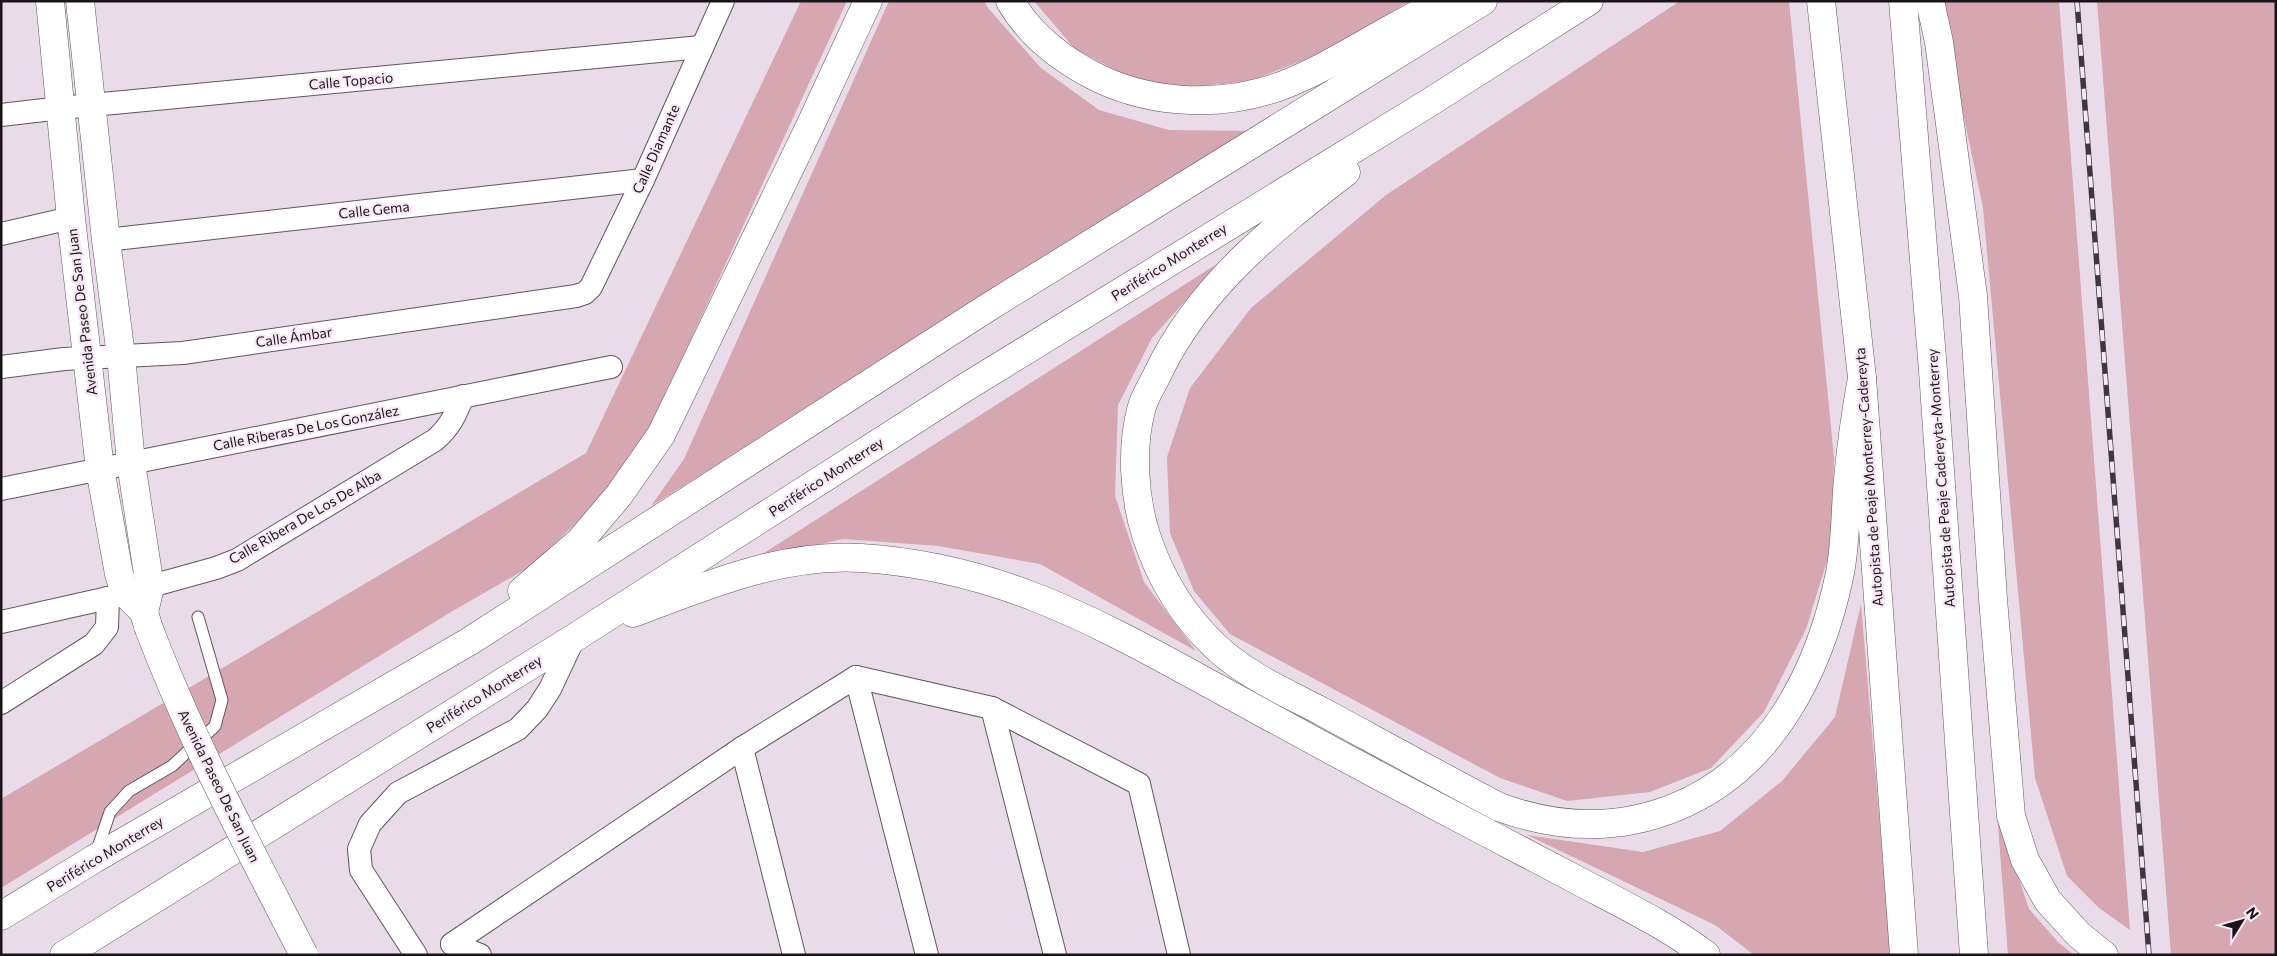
<svg xmlns="http://www.w3.org/2000/svg" width="2277" height="956" font-family="Commissioner,sans-serif">
<style>
.green{fill:#d6a7b0}
.lines{fill:none;stroke-linecap:round;stroke-linejoin:round}
.lane-casing{stroke:#625561;stroke-width:13}
.street-casing{stroke:#625561;stroke-width:24}
.secondary-casing{stroke:#625561;stroke-width:29}
.highway-casing{stroke:#625561;stroke-width:29}
.lane{stroke:#fff;stroke-width:11}
.street{stroke:#fff;stroke-width:22}
.secondary{stroke:#fff;stroke-width:28}
.highway{stroke:#fff;stroke-width:28}
.rail-casing{stroke:#3e373d;stroke-width:5.5}
.rail{stroke:#f8e8f6;stroke-width:4;stroke-dasharray:11;stroke-linecap:butt}
.secondary-bridge-casing{stroke:#625561;stroke-width:29;stroke-linecap:butt}
.secondary-bridge{stroke:#fff;stroke-width:28}
.labels{text-anchor:middle;stroke-width:4.5;stroke-linejoin:round;paint-order:stroke}
.street-label{font-size:14px;fill:#1a1419;stroke:#f8e8f6}
</style>
<rect width="100%" height="100%" fill="#eadbe9"/>
<g class="green">
<polygon points="801,1 847,1 643,443 594,506 531,566 451,612 1,888 1,799 586,453"/>
<polygon points="889,1 984,1 988,8 1041,68 1099,110 1169,130 1253,131 651,506 684,459"/>
<polygon points="1034,1 1410,1 1327,51 1250,81 1178,89 1125,75 1075,49"/>
<polygon points="1680,1 1789,1 1834,458 1832,545 1806,629 1764,712 1711,768 1650,792 1567,801 1500,778 1230,634 1194,591 1170,533 1167,457 1190,388 1251,308 1386,195"/>
<polygon points="1944,1 2059,1 2130,930 2099,908 2067,876 2035,778 1983,208 1952,60"/>
<polygon points="2097,1 2276,1 2276,955 2171,955"/>
<polygon points="1220,262 1152,338 1118,405 1115,496 1144,582 1196,651 1040,564 938,546 843,539 753,560"/>
<polygon points="1861,604 1891,955 1754,955 1715,925 1527,835 1643,852 1720,831 1782,781 1835,717"/>
<polygon points="1997,813 2029,909 2058,942 2074,955 2008,955"/>
</g>
<g class="lines">
<g class="lane-casing">
<polyline id="lane" points="96,853 110,812 129,791 172,766 215,726 222,700 198,617"/>
</g>
<g class="street-casing">
<g id="street">
<polyline points="1,115 61,108 701,47"/>
<polyline points="1,234 71,218"/>
<polyline points="106,240 643,180"/>
<polyline points="1,367 64,359 183,353 576,296 585,293 591,287 643,180 723,1"/>
<polyline points="1,489 611,367"/>
<path d="M1 622 108 598 216 568 237 560 435 440C450 427 456 414 463 396"/>
<polyline points="856,677 927,955"/>
<polyline points="1,703 94,644 107,627 108,598"/>
<polyline points="992,708 1055,955"/>
<polyline points="742,748 794,955"/>
<polyline points="452,944 742,748 856,677 992,708 1139,784 1179,955"/>
<polyline points="452,944 480,955"/>
<polyline points="416,955 361,870 359,849 370,824 398,793 518,729 537,709 550,689 574,638"/>
</g>
</g>
<g class="secondary-casing">
<g id="secondary">
<polyline points="50,1 71,218 100,469 119,574 125,593 144,612 148,626"/>
<polyline points="80,1 106,240 121,356 131,463 150,587 144,612"/>
</g>
</g>
<g class="highway-casing">
<g id="highway">
<path d="M1010 1C1031 37 1063 61 1100 79 1156 105 1223 107 1281 86 1338 64 1389 26 1445 1"/>
<polyline points="1821,1 1862,378 1904,955"/>
<polyline points="1903,1 1933,371 1974,955"/>
<polyline points="1930,1 1939,42 1973,296 1993,599 2011,816 2025,860 2048,901 2079,935 2104,955"/>
<path d="M1346 172C1272 229 1199 287 1158 373 1153 384 1144 397 1141 410 1131 449 1134 497 1146 535 1160 578 1182 615 1215 646 1245 675 1287 693 1323 712 1382 744 1440 776 1499 807 1557 828 1618 831 1676 807 1772 768 1820 670 1840 573 1846 541 1845 510 1848 479 1851 445 1856 411 1862 378"/>
<polyline points="522,591 580,541 619,495 661,435 810,126 868,1"/>
<path d="M633 613C705 586 782 553 861 558 991 566 1086 616 1197 677 1265 714 1332 751 1400 787 1458 817 1515 848 1573 878 1618 902 1665 924 1706 955"/>
<polyline points="1,916 94,859 470,641 987,308 1483,1"/>
<polyline points="64,955 574,638 966,387 1427,104 1589,1"/>
</g>
</g>
<use href="#lane" class="lane"/>
<use href="#street" class="street"/>
<use href="#secondary" class="secondary"/>
<use href="#highway" class="highway"/>
<g class="rail-casing">
<polyline id="rail" points="2077,1 2149,955"/>
</g>
<use href="#rail" class="rail"/>
<g class="secondary-bridge-casing">
<path id="secondary-bridge" d="M148 626C191 740 248 846 304 955"/>
</g>
<use href="#secondary-bridge" class="secondary-bridge"/>
</g>
<g class="labels">
<g class="street-label">
<text transform="translate(351 81) rotate(-5)" y="5">Calle Topacio</text>
<text transform="translate(656 149) rotate(-66)" y="5">Calle Diamante</text>
<text transform="translate(374 210) rotate(-6)" y="5">Calle Gema</text>
<text transform="translate(1169 262) rotate(-32)" y="5">Periférico Monterrey</text>
<text transform="translate(82 312) rotate(-97)" y="5">Avenida Paseo De San Juan</text>
<text transform="translate(294 337) rotate(-8)" y="5">Calle Ámbar</text>
<text transform="translate(306 428) rotate(-11)" y="5">Calle Riberas De Los González</text>
<text transform="translate(826 477) rotate(-33)" y="5">Periférico Monterrey</text>
<text transform="translate(1869 477) rotate(-94)" y="5">Autopista de Peaje Monterrey-Cadereyta</text>
<text transform="translate(1941 478) rotate(-94)" y="5">Autopista de Peaje Cadereyta-Monterrey</text>
<text transform="translate(305 517) rotate(-30)" y="5">Calle Ribera De Los De Alba</text>
<text transform="translate(484 694) rotate(-32)" y="5">Periférico Monterrey</text>
<text transform="translate(219 786) rotate(64)" y="5">Avenida Paseo De San Juan</text>
<text transform="translate(105 854) rotate(-31)" y="5">Periférico Monterrey</text>
</g>
</g>
<rect width="2277" height="956" fill="none" stroke="#1a1419" stroke-width="5"/>
<g transform="translate(2242 921) rotate(53)" stroke="#f8e8f6" stroke-width="4" paint-order="stroke">
<path d="M0-4L9 19L0 12L-9 19Z" fill="#1a1419"/>
<text y="-8" font-size="14" font-weight="bold" text-anchor="middle" fill="#1a1419">N</text>
</g>
</svg>
